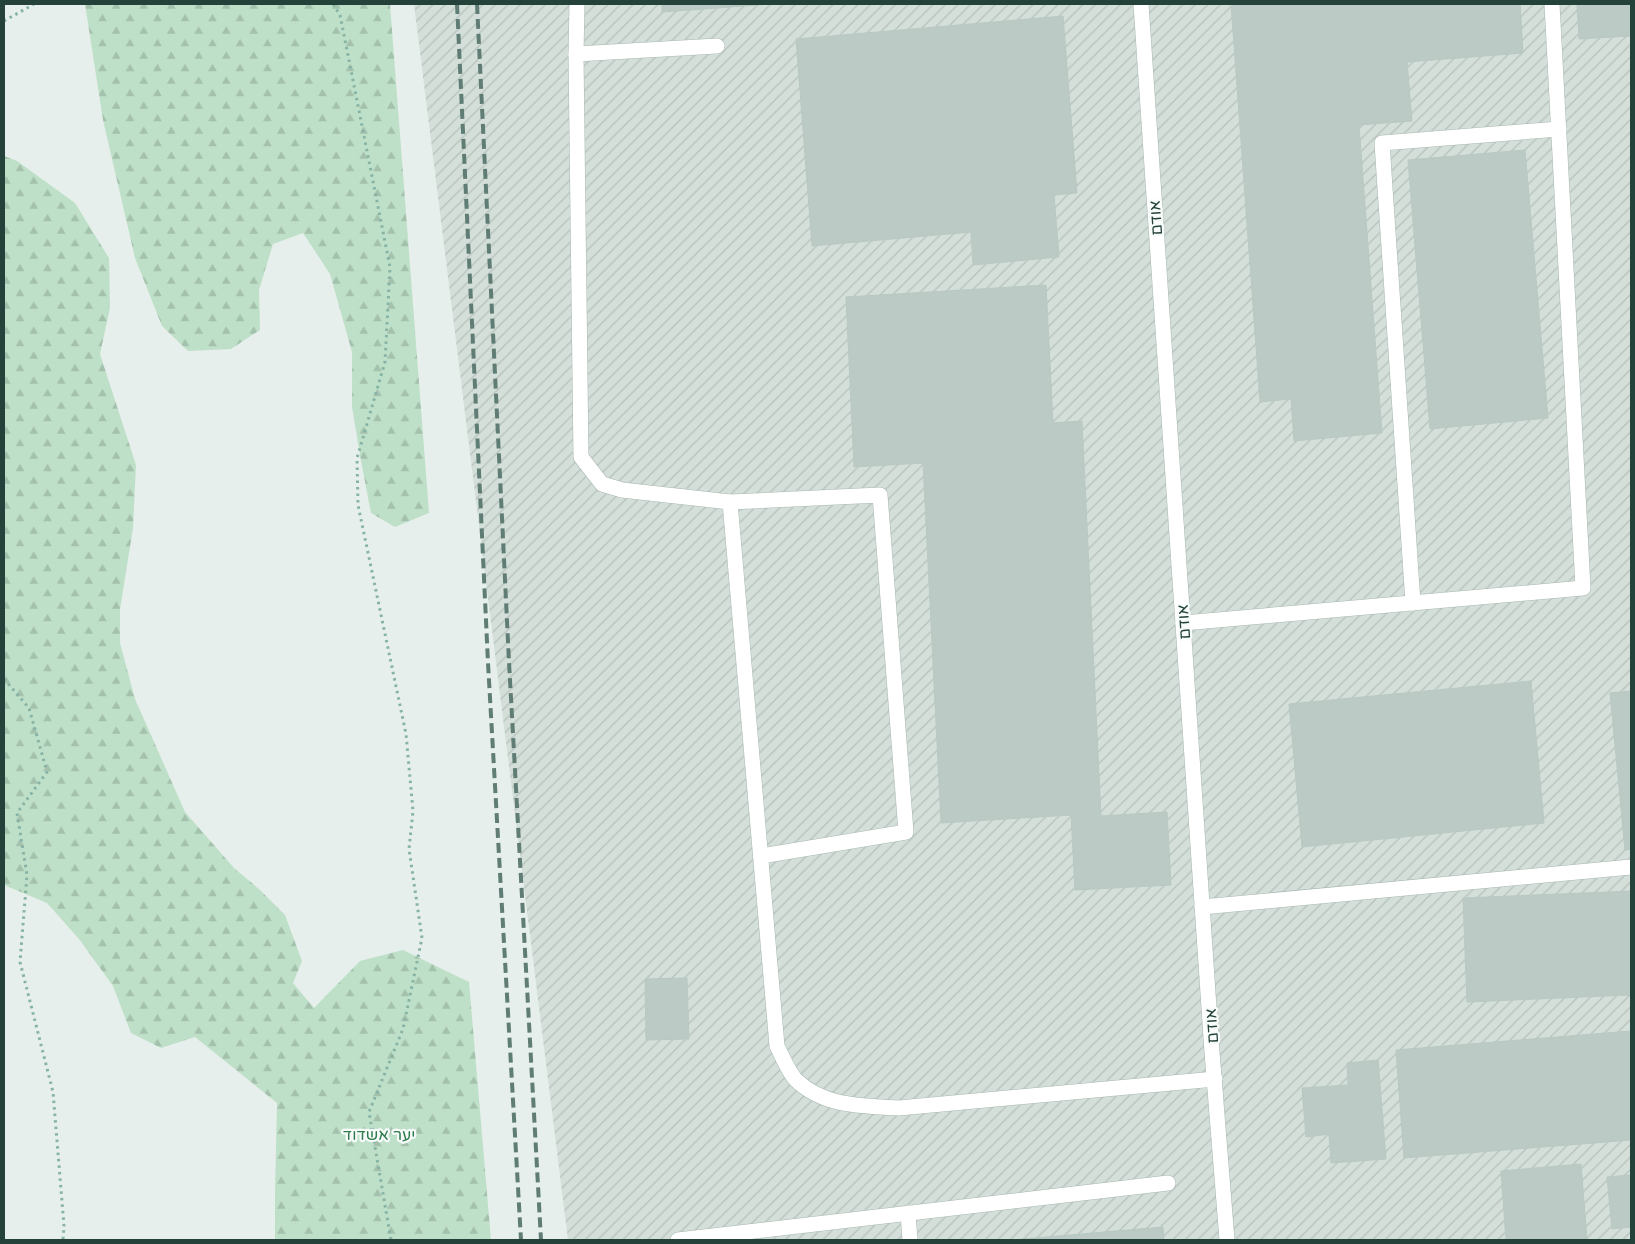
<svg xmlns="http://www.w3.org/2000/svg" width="1635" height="1244" font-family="'Varela Round','Noto Sans Hebrew',sans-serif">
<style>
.industrial{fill:url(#industrial-furrows)}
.forest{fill:url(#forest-firs)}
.building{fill:#bbcac4;stroke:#b8c9c2}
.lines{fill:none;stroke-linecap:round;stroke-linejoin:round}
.minor-casing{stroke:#a8b8b2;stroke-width:16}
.path{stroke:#86b3a5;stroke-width:3;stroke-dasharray:2.5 4;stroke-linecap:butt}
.minor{stroke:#fff;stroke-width:15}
.rail{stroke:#5f7d75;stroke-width:4;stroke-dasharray:10 5;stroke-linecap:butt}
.labels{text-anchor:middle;stroke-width:4.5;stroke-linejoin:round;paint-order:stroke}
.street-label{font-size:16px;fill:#24423a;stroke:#f7fbf9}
.park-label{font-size:16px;fill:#2d7a4b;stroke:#f7fbf9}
</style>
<defs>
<pattern id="industrial-furrows" width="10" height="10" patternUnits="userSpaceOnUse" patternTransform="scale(1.25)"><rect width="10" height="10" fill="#d4dfda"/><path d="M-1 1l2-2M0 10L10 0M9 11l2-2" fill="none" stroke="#b6c1bc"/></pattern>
<pattern id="forest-firs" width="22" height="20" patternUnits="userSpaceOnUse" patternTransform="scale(1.25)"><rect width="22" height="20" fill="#bfe0c8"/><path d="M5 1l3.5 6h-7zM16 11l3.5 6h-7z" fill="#a4c1ad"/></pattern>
</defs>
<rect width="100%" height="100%" fill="#e6efeb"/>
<polygon class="industrial" points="414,4 1631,4 1631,1240 568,1240"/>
<g class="forest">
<polygon points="85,4 390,4 429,513 395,527 371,513 361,461 352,407 352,352 330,274 303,233 273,244 259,290 260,330 231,349 188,351 162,326 135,258 103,120"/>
<polygon points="4,156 17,161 75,203 109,258 110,308 100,354 136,465 133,528 120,609 120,643 135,699 185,812 234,868 260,890 285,915 302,961 293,983 314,1008 360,961 403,950 469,982 491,1240 275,1240 275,1192 277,1103 195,1037 161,1048 131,1033 113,986 79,939 47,903 4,885"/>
</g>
<g class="building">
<polygon points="662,4 771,4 662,12"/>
<polygon points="1231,4 1520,4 1523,53 1407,62 1412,121 1359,125 1382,433 1294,441 1291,399 1260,402"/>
<polygon points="1577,4 1631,4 1631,36 1579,39"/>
<polygon points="1063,16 1077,193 1054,195 1059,257 973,265 971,232 812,246 796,39"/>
<polygon points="1525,150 1548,418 1430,429 1408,160"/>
<polygon points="1046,285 1053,423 1082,421 1101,816 1167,812 1171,885 1075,890 1071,815 941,823 923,463 854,467 846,297"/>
<polygon points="1531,681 1544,823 1302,847 1289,704"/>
<polygon points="1631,691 1631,849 1625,850 1610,693"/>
<polygon points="1631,891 1631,995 1467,1002 1463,898"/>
<polygon points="687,978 689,1039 646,1040 645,979"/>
<polygon points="1631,1031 1631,1140 1404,1158 1396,1050"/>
<polygon points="1378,1060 1386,1159 1331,1163 1329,1134 1306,1137 1302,1088 1348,1085 1347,1063"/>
<polygon points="1581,1164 1587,1240 1506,1240 1501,1171"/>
<polygon points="1631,1175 1631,1227 1612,1229 1607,1177"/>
<polygon points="1163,1227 1164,1240 1011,1240"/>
</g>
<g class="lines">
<g class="minor-casing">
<g id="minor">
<polyline points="1141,4 1212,1052 1227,1240"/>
<polyline points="717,46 576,54 581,457 602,484 622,490 730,502 880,495 906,832 761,856"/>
<polyline points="576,54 577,4"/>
<path d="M730 502 777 1046C782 1056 789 1073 796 1080 824 1107 863 1106 899 1108L1215 1079"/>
<polyline points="1413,603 1382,143 1559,129"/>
<polyline points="1183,623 1583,588 1552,4"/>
<polyline points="1202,907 1631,867"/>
<polyline points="908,1213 910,1240"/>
<polyline points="678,1240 1168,1183"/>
</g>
</g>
<g class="path">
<polyline points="333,4 340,15 390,267 385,362 357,458 358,505 406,734 413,811 409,849 422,938 403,1029 369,1112 391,1240"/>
<polyline points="4,21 34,4"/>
<polyline points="4,679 29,708 47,772 17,813 27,875 20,962 53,1092 64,1226 63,1240"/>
</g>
<use href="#minor" class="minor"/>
<g class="rail">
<polyline points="457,4 488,663 521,1240"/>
<polyline points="477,4 509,662 541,1240"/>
</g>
</g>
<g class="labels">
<g class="street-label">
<text transform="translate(1155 218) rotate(-94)" y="6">אודם</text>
<text transform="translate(1183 622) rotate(-94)" y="6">אודם</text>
<text transform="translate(1211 1026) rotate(-94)" y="6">אודם</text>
</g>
<g class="park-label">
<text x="379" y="1140">יער אשדוד</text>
</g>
</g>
<rect width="1635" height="1244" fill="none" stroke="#24423a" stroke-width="10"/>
</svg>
